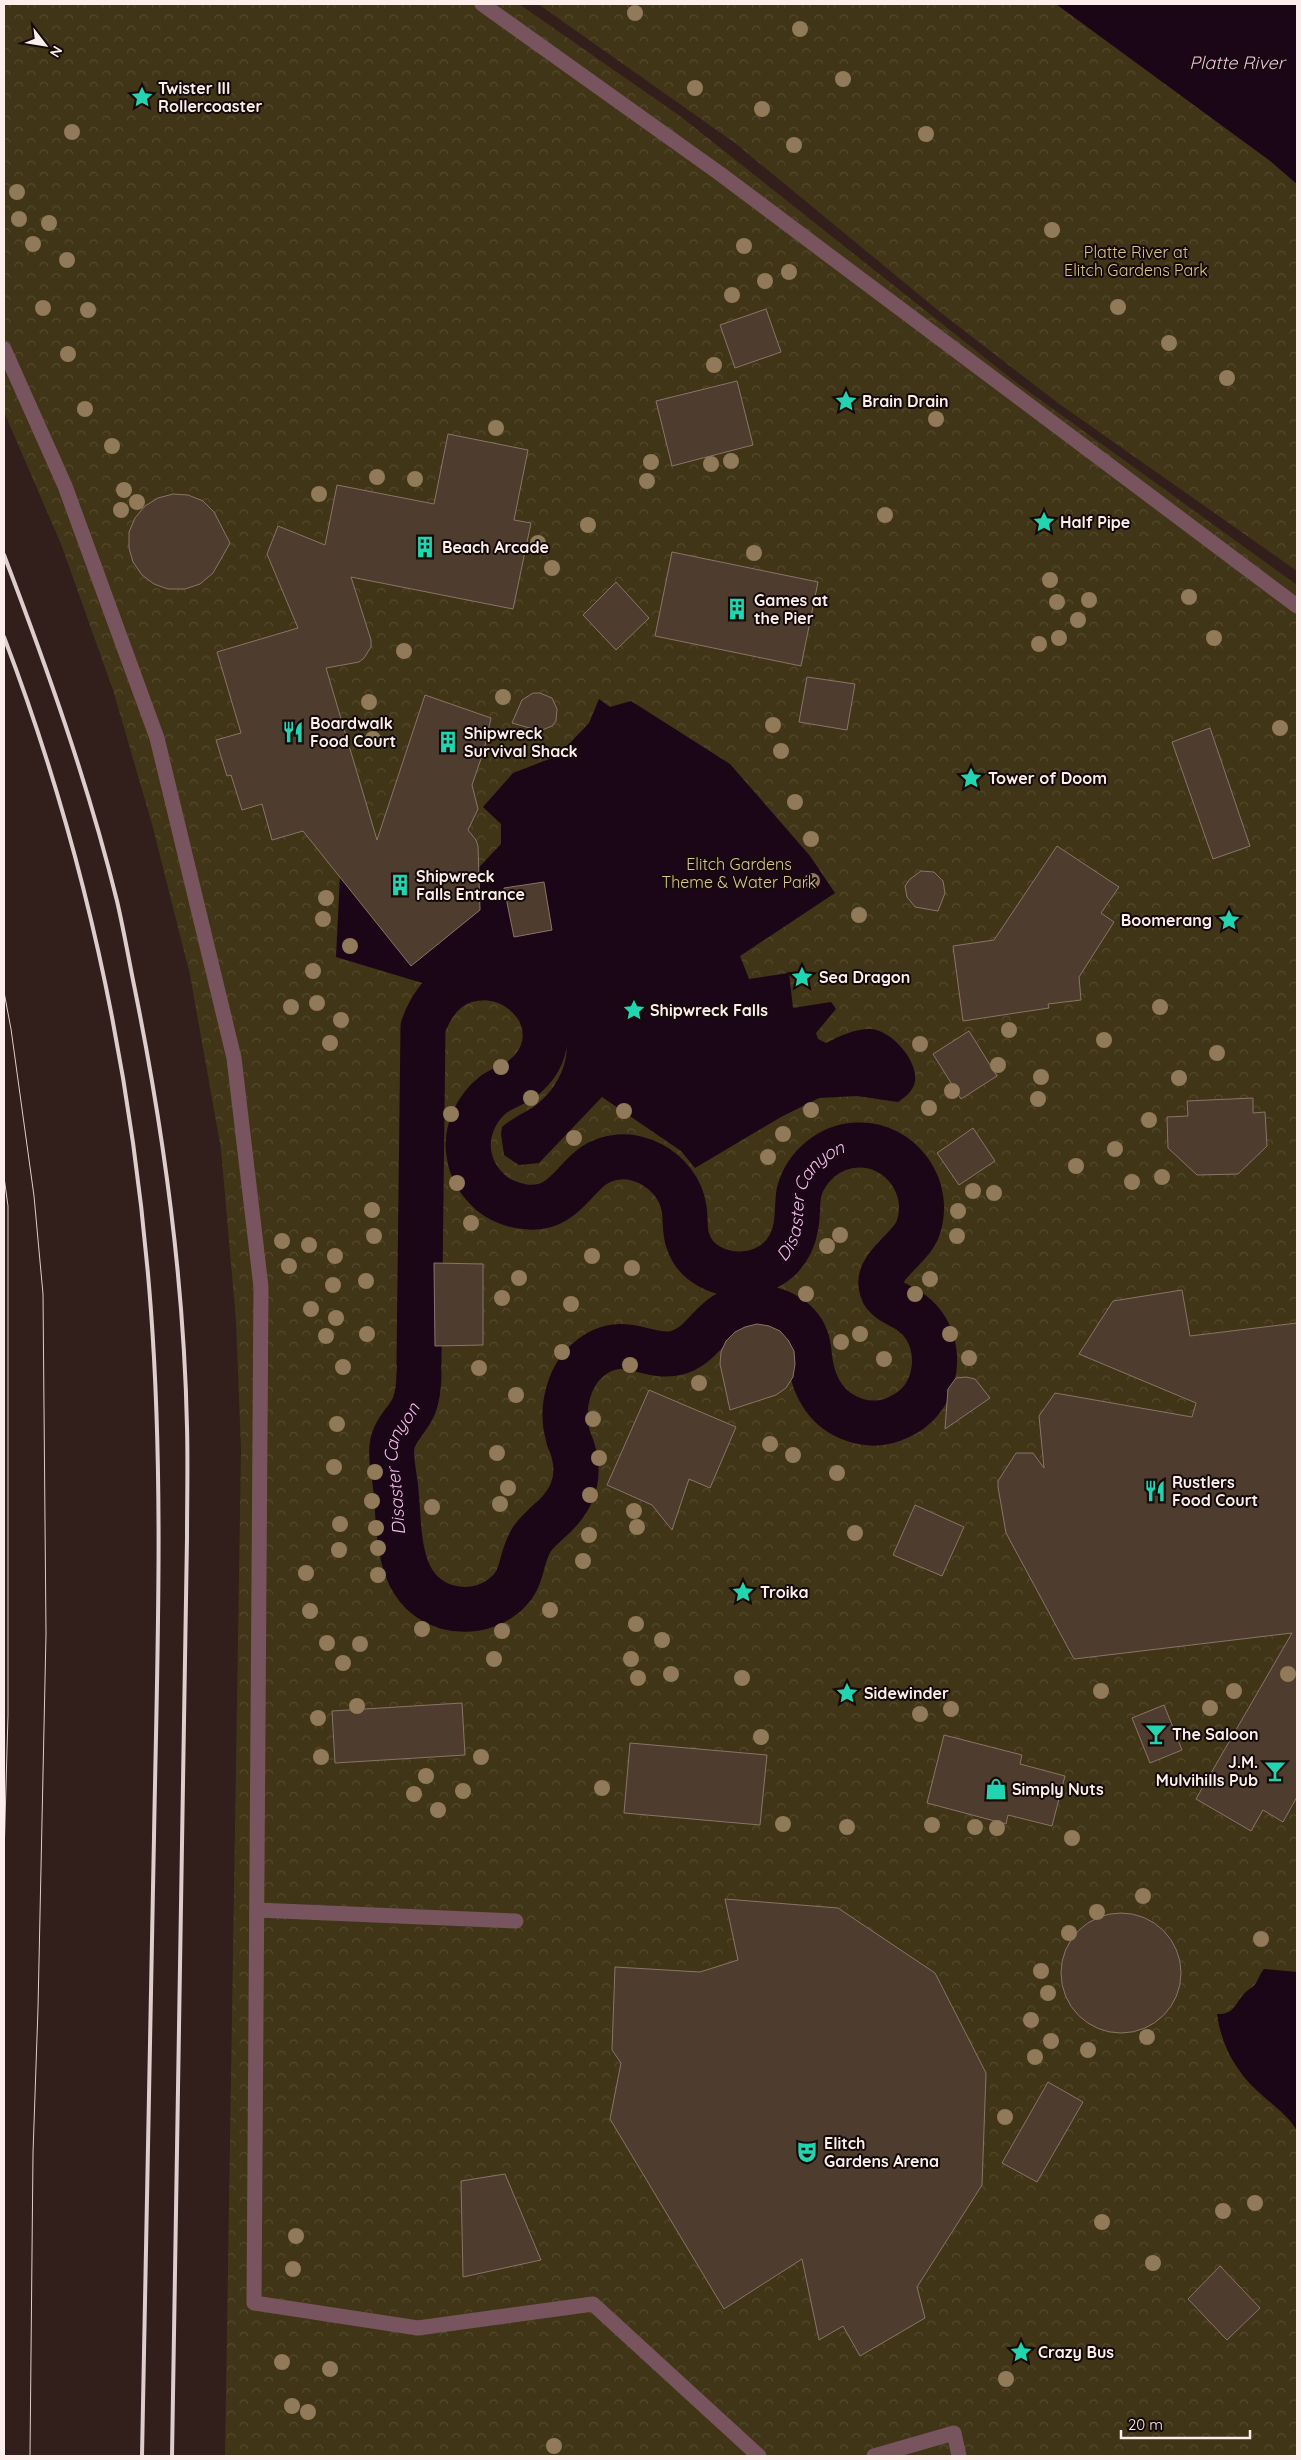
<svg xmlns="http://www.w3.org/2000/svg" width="1301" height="2460" font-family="Quicksand,sans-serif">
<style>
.park{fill:url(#park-crowns)}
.water{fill:#1b0618}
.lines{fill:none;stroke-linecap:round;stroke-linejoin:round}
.canal{stroke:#1b0618;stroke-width:45}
.building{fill:#4e3c2f;stroke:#897566}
.lane{stroke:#78555e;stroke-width:15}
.tram{stroke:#dececb;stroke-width:1}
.rail{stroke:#dececb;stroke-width:4}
.tree{fill:#907a59}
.labels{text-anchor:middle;stroke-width:4;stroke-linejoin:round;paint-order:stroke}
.poi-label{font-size:16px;font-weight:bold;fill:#fdeeeb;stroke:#140a09;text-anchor:start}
.park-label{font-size:16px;fill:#ddc58c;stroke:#140a09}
.water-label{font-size:18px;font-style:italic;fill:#f1bee7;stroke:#140a09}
</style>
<defs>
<pattern id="park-crowns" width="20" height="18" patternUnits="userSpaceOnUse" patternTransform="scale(1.25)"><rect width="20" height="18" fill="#413518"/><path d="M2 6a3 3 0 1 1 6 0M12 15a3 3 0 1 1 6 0" fill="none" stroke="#54492e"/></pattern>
</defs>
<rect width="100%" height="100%" fill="#321e1a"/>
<g class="park">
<polygon points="4,4 519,4 680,116 1013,380 1297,585 1297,2456 225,2456 241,1449 236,1321 221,1149 190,975 152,824 113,690 61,544 4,412"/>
<polygon points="538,4 1056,4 1269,160 1297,184 1297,571 1058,403 945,316 735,143"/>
</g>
<g class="water">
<polygon points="1056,4 1297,4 1297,184 1269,160"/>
<path d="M599 699 610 707 631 701 730 764 810 856 835 893 740 956 749 979 789 973 793 1008 831 1002 836 1009 816 1033 818 1039 826 1043C840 1036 854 1029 870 1029 891 1029 922 1064 914 1085 911 1093 905 1097 898 1102L857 1096 819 1098 781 1117 695 1168 681 1151 602 1097 539 1163 519 1165 504 1155 501 1134 502 1127C511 1119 522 1114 532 1108 553 1094 570 1066 566 1041 564 1027 559 1022 546 1015 543 1008 541 1000 536 994 509 960 462 960 429 985L336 957 340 876 411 965 475 914 469 878 501 844V824L483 807 513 773 552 758 570 743 589 723Z"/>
<path d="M1264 1969 1297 1972V2131C1290 2118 1276 2107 1264 2097 1238 2075 1222 2049 1217 2014 1236 2015 1235 2001 1247 1991 1250 1988 1254 1987 1256 1983 1259 1978 1260 1974 1264 1969Z"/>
</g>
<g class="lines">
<path class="canal" id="s1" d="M419 1363 423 1027C435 995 454 976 490 978 510 980 526 991 537 1007 552 1032 546 1060 523 1078 515 1084 503 1088 494 1094 476 1108 465 1132 469 1154 471 1169 480 1183 491 1193 507 1206 536 1213 555 1201 580 1186 584 1160 619 1157 630 1156 641 1159 651 1164 668 1173 681 1189 684 1208 686 1219 684 1231 688 1241 695 1264 720 1275 742 1274 771 1272 791 1255 796 1226 798 1215 797 1203 799 1192 806 1166 830 1146 857 1145 901 1143 934 1189 917 1231 909 1249 878 1266 881 1285 883 1303 902 1304 913 1314 931 1328 938 1352 933 1375 929 1394 917 1409 899 1417 885 1424 870 1425 855 1420 827 1411 814 1388 810 1361 809 1353 809 1345 806 1338 798 1317 773 1306 751 1307 710 1309 708 1345 676 1353 647 1360 623 1331 589 1359 569 1375 561 1408 567 1432 569 1444 571 1441 574 1454 581 1483 569 1505 547 1523 542 1528 536 1533 532 1539 518 1561 526 1580 501 1598 485 1609 465 1612 447 1607 396 1592 400 1534 396 1491 395 1477 390 1459 392 1446 394 1430 408 1420 414 1406 418 1395 419 1385 419 1373"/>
</g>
<g class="building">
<polygon points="766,309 781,352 735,368 720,325"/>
<polygon points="737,381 753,445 672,466 656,401"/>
<polygon points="448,434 528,450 514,520 531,523 513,609 351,577 371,640 371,647 364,658 359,662 326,668 377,840 425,695 491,718 484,750 472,785 478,809 468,830 476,840 478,846 480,910 411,966 303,831 272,840 262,804 242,810 231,775 227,776 216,740 241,733 217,652 298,628 267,554 278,526 325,545 337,485 434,504"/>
<polygon points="173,494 188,495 203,501 214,512 230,543 213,573 200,584 185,589 168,589 154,584 142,575 133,562 129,548 129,532 135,518 145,506 158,498"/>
<polygon points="672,552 818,582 801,666 655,636"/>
<polygon points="616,582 649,618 616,650 583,615"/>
<polygon points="807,677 855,684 847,730 799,722"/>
<polygon points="533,693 540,693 552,698 557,709 556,721 552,726 540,731 512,723 522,700"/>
<polygon points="1210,728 1250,846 1213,859 1172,742"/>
<polygon points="1057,846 1119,887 1101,913 1114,922 1079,977 1081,1000 1048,1004 1049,1008 963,1021 953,946 994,940"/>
<polygon points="921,871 934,872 943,881 945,893 938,911 915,907 907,897 905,886 910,879"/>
<polygon points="544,882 552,930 514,937 504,888"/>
<polygon points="969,1031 997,1076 961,1099 933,1054"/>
<polygon points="1253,1098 1253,1113 1265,1112 1267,1146 1238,1174 1197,1175 1168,1148 1167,1117 1188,1116 1187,1101"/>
<polygon points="973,1128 995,1161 959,1185 937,1153"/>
<polygon points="434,1263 483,1264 483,1345 435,1346"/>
<polygon points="1182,1290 1190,1336 1297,1323 1297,1797 1283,1822 1263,1810 1251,1831 1196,1799 1292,1633 1074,1659 1006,1533 998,1487 998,1481 1016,1453 1033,1453 1044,1468 1039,1416 1055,1393 1192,1417 1196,1403 1079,1354 1113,1301"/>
<polygon points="757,1324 769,1326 780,1331 788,1340 794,1351 795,1364 793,1377 786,1388 776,1395 730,1410 720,1364 721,1352 726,1341 735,1332 745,1327"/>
<polygon points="966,1377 975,1379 990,1398 945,1429 948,1389 956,1378"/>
<polygon points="649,1390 736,1427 710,1488 689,1479 672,1530 652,1505 607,1485"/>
<polygon points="915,1505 964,1527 942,1576 893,1555"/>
<polygon points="462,1703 465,1755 335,1763 332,1711"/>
<polygon points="1164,1705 1182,1750 1150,1763 1132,1718"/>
<polygon points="944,1735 1022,1755 1020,1764 1065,1776 1052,1826 1008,1815 1006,1824 927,1803"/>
<polygon points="630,1743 767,1755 760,1825 624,1813"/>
<polygon points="725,1899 838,1908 935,1973 986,2073 982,2185 917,2287 925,2318 860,2356 843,2326 819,2340 802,2259 724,2309 610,2119 621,2063 612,2050 615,1967 700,1972 738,1960"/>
<circle cx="1121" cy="1973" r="60"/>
<polygon points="1048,2082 1083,2102 1037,2182 1002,2163"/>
<polygon points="505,2174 541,2260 463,2277 461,2181"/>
<polygon points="1220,2266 1260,2308 1227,2340 1188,2299"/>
</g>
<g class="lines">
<g class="lane">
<polyline points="482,4 719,173 1297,606"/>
<polyline points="4,349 65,486 157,738 234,1058 261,1287 254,2303 418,2328 593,2304 759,2456"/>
<polyline points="257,1910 516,1921"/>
<polyline points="874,2456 954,2433 959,2456"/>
</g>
<g class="tram">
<polyline points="4,992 11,1029 34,1196 43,1294 46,1634 38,2008 33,2153 30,2456"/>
<polyline points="4,1177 8,1206 8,1715 4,1856"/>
</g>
<g class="rail">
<path d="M4 555C47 668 88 783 117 901 124 931 129 961 135 990 164 1134 184 1280 187 1427 188 1464 187 1501 187 1538L172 2456"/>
<path d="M4 637C86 852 134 1082 151 1311 164 1486 157 1663 154 1837 150 2044 146 2250 142 2456"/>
</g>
</g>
<g class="tree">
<circle cx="635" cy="13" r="8"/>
<circle cx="800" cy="29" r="8"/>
<circle cx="843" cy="79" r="8"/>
<circle cx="695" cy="88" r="8"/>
<circle cx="762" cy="109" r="8"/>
<circle cx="72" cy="132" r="8"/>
<circle cx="926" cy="134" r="8"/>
<circle cx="794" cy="145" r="8"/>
<circle cx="17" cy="192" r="8"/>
<circle cx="19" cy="219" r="8"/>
<circle cx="49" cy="223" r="8"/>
<circle cx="1052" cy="230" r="8"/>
<circle cx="33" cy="244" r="8"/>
<circle cx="744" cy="246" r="8"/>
<circle cx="67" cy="260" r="8"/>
<circle cx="789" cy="272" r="8"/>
<circle cx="765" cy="281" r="8"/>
<circle cx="732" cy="295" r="8"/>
<circle cx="1118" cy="307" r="8"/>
<circle cx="43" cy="308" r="8"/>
<circle cx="88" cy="310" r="8"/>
<circle cx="1169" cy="343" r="8"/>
<circle cx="68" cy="354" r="8"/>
<circle cx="714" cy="365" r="8"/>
<circle cx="1227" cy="378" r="8"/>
<circle cx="85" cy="409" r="8"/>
<circle cx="936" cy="419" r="8"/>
<circle cx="496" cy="428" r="8"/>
<circle cx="112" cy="446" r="8"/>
<circle cx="731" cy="461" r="8"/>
<circle cx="651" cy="462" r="8"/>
<circle cx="711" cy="464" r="8"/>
<circle cx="377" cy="477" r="8"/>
<circle cx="415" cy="479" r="8"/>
<circle cx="647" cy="481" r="8"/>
<circle cx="124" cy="490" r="8"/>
<circle cx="319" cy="494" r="8"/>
<circle cx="137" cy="502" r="8"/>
<circle cx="121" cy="510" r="8"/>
<circle cx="885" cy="515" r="8"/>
<circle cx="588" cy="525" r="8"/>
<circle cx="538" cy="543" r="8"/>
<circle cx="754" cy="553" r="8"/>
<circle cx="552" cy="568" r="8"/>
<circle cx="1050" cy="580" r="8"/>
<circle cx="1189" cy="597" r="8"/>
<circle cx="1089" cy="600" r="8"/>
<circle cx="1057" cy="602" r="8"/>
<circle cx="1078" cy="620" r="8"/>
<circle cx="1059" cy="638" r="8"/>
<circle cx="1214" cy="638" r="8"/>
<circle cx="1039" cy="644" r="8"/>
<circle cx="404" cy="651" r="8"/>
<circle cx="503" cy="697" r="8"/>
<circle cx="369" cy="702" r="8"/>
<circle cx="773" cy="725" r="8"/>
<circle cx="1280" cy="728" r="8"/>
<circle cx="373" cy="739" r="8"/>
<circle cx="781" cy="751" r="8"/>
<circle cx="795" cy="802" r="8"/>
<circle cx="811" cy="839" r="8"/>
<circle cx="812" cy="881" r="8"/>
<circle cx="326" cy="898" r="8"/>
<circle cx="859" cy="915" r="8"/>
<circle cx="323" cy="919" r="8"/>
<circle cx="350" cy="946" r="8"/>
<circle cx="313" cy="971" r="8"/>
<circle cx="317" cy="1003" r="8"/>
<circle cx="291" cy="1007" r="8"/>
<circle cx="1160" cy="1007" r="8"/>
<circle cx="341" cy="1020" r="8"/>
<circle cx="1009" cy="1030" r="8"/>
<circle cx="1104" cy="1040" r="8"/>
<circle cx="330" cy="1043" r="8"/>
<circle cx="920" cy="1044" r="8"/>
<circle cx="1217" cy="1053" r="8"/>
<circle cx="998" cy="1065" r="8"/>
<circle cx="501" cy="1067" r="8"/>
<circle cx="1041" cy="1077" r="8"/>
<circle cx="1179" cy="1078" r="8"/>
<circle cx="952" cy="1091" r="8"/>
<circle cx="531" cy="1098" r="8"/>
<circle cx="1038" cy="1099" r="8"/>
<circle cx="929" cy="1108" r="8"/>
<circle cx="811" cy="1110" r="8"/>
<circle cx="624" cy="1111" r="8"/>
<circle cx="451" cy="1114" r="8"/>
<circle cx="1149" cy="1120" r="8"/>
<circle cx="783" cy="1134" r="8"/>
<circle cx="574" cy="1138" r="8"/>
<circle cx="1115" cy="1149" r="8"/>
<circle cx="768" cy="1157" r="8"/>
<circle cx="1076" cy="1166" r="8"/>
<circle cx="1162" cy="1177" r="8"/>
<circle cx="1132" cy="1182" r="8"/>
<circle cx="457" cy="1183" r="8"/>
<circle cx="973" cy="1191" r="8"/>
<circle cx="994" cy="1193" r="8"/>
<circle cx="372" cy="1210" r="8"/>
<circle cx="958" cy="1211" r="8"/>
<circle cx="471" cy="1223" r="8"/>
<circle cx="840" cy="1235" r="8"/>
<circle cx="374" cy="1236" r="8"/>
<circle cx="957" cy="1236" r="8"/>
<circle cx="282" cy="1241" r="8"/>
<circle cx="309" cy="1245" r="8"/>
<circle cx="827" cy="1246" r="8"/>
<circle cx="335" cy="1256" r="8"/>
<circle cx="592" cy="1256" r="8"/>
<circle cx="289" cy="1266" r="8"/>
<circle cx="632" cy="1268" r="8"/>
<circle cx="519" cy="1278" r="8"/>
<circle cx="930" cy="1279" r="8"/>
<circle cx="366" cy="1281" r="8"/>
<circle cx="333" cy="1285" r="8"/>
<circle cx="806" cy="1294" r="8"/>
<circle cx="915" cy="1294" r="8"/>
<circle cx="502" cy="1298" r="8"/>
<circle cx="571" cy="1304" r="8"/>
<circle cx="311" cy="1309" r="8"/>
<circle cx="336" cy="1318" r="8"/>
<circle cx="367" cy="1334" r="8"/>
<circle cx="860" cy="1334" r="8"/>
<circle cx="950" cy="1334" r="8"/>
<circle cx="326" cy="1336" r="8"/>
<circle cx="841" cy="1342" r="8"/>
<circle cx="562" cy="1352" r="8"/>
<circle cx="969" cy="1358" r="8"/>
<circle cx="884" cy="1359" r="8"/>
<circle cx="630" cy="1365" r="8"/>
<circle cx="343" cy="1367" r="8"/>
<circle cx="479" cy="1368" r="8"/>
<circle cx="699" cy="1383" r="8"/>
<circle cx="516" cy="1395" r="8"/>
<circle cx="593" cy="1419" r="8"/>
<circle cx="337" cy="1424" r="8"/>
<circle cx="770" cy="1444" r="8"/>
<circle cx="497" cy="1453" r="8"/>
<circle cx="793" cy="1455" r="8"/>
<circle cx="599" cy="1458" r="8"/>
<circle cx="334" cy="1467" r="8"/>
<circle cx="375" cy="1472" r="8"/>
<circle cx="837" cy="1473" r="8"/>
<circle cx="508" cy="1488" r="8"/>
<circle cx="590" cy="1495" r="8"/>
<circle cx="372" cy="1501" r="8"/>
<circle cx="500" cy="1504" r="8"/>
<circle cx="432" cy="1507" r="8"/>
<circle cx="634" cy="1511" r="8"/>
<circle cx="340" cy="1524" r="8"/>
<circle cx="637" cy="1527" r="8"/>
<circle cx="376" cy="1528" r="8"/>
<circle cx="855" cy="1533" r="8"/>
<circle cx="589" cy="1535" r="8"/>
<circle cx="378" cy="1548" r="8"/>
<circle cx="339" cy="1550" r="8"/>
<circle cx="583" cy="1561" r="8"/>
<circle cx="306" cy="1573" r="8"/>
<circle cx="378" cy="1575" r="8"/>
<circle cx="550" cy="1610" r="8"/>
<circle cx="310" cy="1611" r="8"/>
<circle cx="636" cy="1624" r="8"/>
<circle cx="422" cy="1629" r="8"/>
<circle cx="502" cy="1631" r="8"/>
<circle cx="662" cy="1640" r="8"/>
<circle cx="327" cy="1643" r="8"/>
<circle cx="360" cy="1644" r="8"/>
<circle cx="494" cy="1659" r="8"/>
<circle cx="631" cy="1659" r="8"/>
<circle cx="343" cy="1663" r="8"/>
<circle cx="671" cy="1674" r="8"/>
<circle cx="1288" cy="1674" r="8"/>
<circle cx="638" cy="1678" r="8"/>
<circle cx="742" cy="1678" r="8"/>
<circle cx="1101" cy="1691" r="8"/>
<circle cx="1234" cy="1691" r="8"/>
<circle cx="357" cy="1706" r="8"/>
<circle cx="1210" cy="1708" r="8"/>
<circle cx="951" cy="1709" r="8"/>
<circle cx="920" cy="1714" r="8"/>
<circle cx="318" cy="1718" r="8"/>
<circle cx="761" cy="1737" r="8"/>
<circle cx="321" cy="1757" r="8"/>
<circle cx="481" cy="1757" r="8"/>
<circle cx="426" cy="1776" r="8"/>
<circle cx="602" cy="1788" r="8"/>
<circle cx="463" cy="1791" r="8"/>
<circle cx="414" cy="1794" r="8"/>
<circle cx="438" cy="1810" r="8"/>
<circle cx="783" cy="1824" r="8"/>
<circle cx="932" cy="1825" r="8"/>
<circle cx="847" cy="1827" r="8"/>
<circle cx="975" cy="1827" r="8"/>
<circle cx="997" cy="1828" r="8"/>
<circle cx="1072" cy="1838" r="8"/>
<circle cx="1143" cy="1896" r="8"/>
<circle cx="1097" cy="1912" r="8"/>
<circle cx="1069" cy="1933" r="8"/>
<circle cx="1261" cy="1939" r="8"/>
<circle cx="1041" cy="1971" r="8"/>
<circle cx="1048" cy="1993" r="8"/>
<circle cx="1031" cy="2020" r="8"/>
<circle cx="1147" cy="2037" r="8"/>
<circle cx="1051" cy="2041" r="8"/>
<circle cx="1088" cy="2050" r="8"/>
<circle cx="1035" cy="2057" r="8"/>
<circle cx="1005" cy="2117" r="8"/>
<circle cx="1255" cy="2203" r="8"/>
<circle cx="1223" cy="2211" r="8"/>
<circle cx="1102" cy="2222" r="8"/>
<circle cx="296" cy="2236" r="8"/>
<circle cx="1153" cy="2263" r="8"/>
<circle cx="293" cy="2269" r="8"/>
<circle cx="282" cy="2362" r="8"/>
<circle cx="330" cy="2369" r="8"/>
<circle cx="1006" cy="2379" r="8"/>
<circle cx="292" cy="2406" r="8"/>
<circle cx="308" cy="2412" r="8"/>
<circle cx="554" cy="2446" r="8"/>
</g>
<defs>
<g id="sight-bare" transform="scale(1.725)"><path d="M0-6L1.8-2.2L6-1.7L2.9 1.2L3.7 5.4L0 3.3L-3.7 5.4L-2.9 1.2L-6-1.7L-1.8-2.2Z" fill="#20d5b0" stroke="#140a09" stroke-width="2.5" paint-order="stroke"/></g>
<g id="building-bare" transform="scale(1.725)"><path d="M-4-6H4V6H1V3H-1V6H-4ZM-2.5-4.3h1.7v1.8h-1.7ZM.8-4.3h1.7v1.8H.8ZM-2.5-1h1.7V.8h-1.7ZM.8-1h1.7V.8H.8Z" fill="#20d5b0" stroke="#140a09" stroke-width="2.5" paint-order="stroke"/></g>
<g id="restaurant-bare" transform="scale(1.725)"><path d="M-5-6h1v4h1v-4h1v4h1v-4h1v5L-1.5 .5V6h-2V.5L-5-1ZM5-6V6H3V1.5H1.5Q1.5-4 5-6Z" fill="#20d5b0" stroke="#140a09" stroke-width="2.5" paint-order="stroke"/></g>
<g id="bar-bare" transform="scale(1.725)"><path d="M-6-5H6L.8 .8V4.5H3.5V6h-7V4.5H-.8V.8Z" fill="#20d5b0" stroke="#140a09" stroke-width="2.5" paint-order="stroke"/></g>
<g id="shop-bare" transform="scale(1.725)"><path d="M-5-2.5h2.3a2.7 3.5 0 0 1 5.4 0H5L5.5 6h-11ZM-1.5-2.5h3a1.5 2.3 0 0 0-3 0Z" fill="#20d5b0" stroke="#140a09" stroke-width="2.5" paint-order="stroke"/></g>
<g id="theatre-bare" transform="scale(1.725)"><path d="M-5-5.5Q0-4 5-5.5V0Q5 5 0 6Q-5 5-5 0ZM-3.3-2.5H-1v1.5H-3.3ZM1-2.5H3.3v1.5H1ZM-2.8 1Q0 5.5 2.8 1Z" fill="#20d5b0" stroke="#140a09" stroke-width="2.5" paint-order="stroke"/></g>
</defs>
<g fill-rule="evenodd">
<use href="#sight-bare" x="142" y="97"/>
<use href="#sight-bare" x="846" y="401"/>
<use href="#sight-bare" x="1044" y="522"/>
<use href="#building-bare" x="425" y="547"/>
<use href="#building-bare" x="737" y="609"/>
<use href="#restaurant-bare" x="293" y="732"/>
<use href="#building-bare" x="448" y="742"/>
<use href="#sight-bare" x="971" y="778"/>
<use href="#building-bare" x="400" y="885"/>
<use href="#sight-bare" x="1229" y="920"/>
<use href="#sight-bare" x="802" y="977"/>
<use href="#sight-bare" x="634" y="1010"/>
<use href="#restaurant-bare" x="1155" y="1491"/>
<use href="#sight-bare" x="743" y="1592"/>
<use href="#sight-bare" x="847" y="1693"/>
<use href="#bar-bare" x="1156" y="1734"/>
<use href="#bar-bare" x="1275" y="1771"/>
<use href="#shop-bare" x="996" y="1789"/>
<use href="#theatre-bare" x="807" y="2152"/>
<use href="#sight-bare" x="1021" y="2352"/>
</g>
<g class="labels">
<g class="poi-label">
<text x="158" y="94">Twister III<tspan x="158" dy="18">Rollercoaster</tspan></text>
<text x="862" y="407">Brain Drain</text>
<text x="1060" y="528">Half Pipe</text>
<text x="442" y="553">Beach Arcade</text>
<text x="754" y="606">Games at<tspan x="754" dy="18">the Pier</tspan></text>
<text x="310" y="729">Boardwalk<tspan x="310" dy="18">Food Court</tspan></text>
<text x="464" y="739">Shipwreck<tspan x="464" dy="18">Survival Shack</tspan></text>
<text x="988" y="784">Tower of Doom</text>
<text x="416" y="882">Shipwreck<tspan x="416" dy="18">Falls Entrance</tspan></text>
<text x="1212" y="926" text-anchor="end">Boomerang</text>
<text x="819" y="983">Sea Dragon</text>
<text x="650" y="1016">Shipwreck Falls</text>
<text x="1172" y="1488">Rustlers<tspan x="1172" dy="18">Food Court</tspan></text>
<text x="760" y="1598">Troika</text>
<text x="864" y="1699">Sidewinder</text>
<text x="1172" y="1740">The Saloon</text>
<text x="1258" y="1768" text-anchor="end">J.M.<tspan x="1258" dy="18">Mulvihills Pub</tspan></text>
<text x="1012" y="1795">Simply Nuts</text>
<text x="824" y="2149">Elitch<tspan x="824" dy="18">Gardens Arena</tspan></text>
<text x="1038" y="2358">Crazy Bus</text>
</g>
<g class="park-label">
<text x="1136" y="258">Platte River at<tspan x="1136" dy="18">Elitch Gardens Park</tspan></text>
<text x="739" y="870">Elitch Gardens<tspan x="739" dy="18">Theme &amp; Water Park</tspan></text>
</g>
<g class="water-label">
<text x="1237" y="69">Platte River</text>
<text dy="6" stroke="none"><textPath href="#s1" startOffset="1159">Disaster Canyon</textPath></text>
<text dy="6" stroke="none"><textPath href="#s1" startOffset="2485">Disaster Canyon</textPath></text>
</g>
</g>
<rect width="1301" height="2460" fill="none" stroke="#fdeeeb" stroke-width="10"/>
<g transform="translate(45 45) rotate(121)" stroke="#140a09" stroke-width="4" paint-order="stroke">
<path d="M0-4L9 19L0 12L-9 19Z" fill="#fdeeeb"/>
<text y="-8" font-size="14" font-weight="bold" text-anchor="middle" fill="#fdeeeb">N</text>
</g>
<path d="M1121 2430v8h129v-8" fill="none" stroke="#fdeeeb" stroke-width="2.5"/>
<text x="1128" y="2430" font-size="15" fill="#fdeeeb" stroke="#140a09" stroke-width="4" paint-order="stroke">20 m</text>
</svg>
